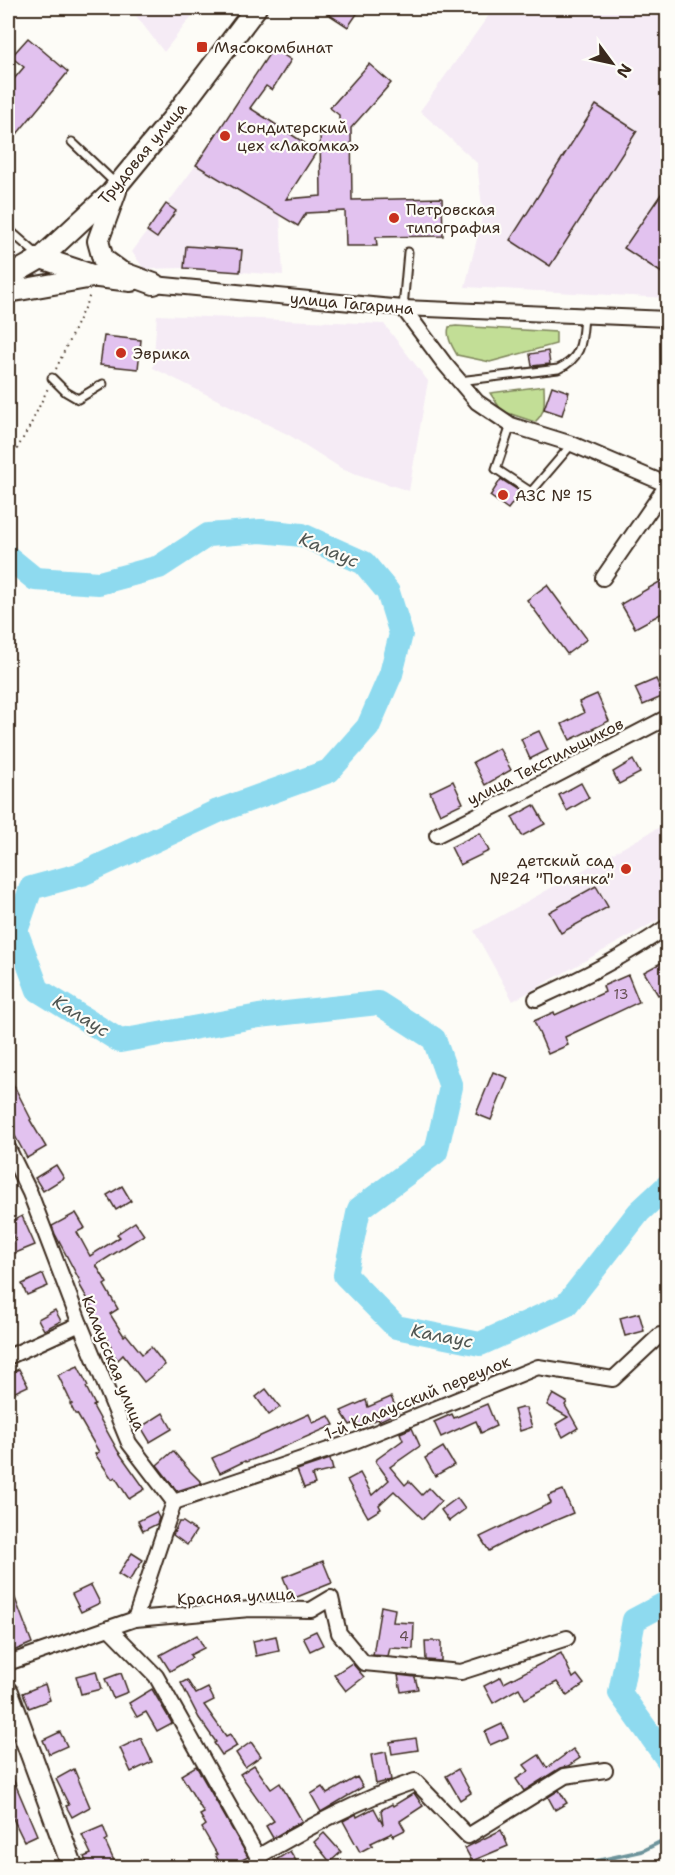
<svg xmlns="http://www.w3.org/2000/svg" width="675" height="1875" font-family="'Shantell Sans',sans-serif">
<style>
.built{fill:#f5ebf5}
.green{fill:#c2de96;stroke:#7e845a;stroke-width:1.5}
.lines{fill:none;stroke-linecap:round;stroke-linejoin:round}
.stream{stroke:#6d949b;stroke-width:4}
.river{stroke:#8edaef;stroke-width:24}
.building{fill:#e2c2ef;stroke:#3b2a1e;stroke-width:1.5}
.lane-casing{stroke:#3b2a1e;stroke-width:11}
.street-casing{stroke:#3b2a1e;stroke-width:18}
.secondary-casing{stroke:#3b2a1e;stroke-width:24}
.path{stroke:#3b2a1e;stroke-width:2;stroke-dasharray:1.5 4.5;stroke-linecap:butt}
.lane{stroke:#fdfcf7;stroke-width:7}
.street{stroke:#fdfcf7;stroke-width:14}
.secondary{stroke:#fdfcf7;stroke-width:20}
.poi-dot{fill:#c8321e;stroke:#fdfcf7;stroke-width:2}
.labels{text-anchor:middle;stroke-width:4.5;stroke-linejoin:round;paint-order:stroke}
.number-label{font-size:14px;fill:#655052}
.poi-label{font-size:16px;fill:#3b2a1e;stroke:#fdfcf7;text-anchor:start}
.street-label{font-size:16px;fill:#3b2a1e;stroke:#fdfcf7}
.water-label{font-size:18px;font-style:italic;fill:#505652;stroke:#fdfcf7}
</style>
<rect width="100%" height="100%" fill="#fdfcf7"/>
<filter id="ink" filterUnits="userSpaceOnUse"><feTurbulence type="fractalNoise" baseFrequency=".0167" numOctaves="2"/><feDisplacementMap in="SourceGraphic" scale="12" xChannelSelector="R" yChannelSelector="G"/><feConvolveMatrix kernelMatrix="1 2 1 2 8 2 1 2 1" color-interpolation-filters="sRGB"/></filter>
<g filter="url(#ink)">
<g class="built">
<polygon points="130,8 198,8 164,52"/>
<polygon points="494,8 667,8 667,298 465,287 483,215 477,163 420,111"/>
<polygon points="196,165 280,214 283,275 184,268 144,269 132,252"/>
<polygon points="157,315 384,324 428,381 409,491 344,470 289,435 153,368"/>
<polygon points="667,823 667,915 513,1001 474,931"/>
</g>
<g class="green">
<path d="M456 326 556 332V344L490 362 457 355C452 346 446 337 449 327Z"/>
<path d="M544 386C544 401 547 411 535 422L502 411 490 393Z"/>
</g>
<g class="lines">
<polyline class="stream" points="565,1868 642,1851 668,1838"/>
<g class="river">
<polyline points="8,557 35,579 99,583 159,567 208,535 261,531 302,535 364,563 388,592 401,634 391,674 368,727 329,771 218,811 82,874 31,888 16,931 38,990 120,1041 259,1016 378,1003 434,1039 451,1087 436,1152 359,1209 345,1275 396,1327 480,1344 566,1305 639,1212 668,1185"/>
<polyline points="668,1602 634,1620 620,1693 668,1760"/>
</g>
</g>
<g class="building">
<polygon points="319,8 361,8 348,27"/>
<polygon points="28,38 68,72 8,145 8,86 24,67 11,57"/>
<polygon points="273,48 291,60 272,90 266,86 250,108 317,151 286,199 321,196 320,131 339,130 339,115 330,108 369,64 391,83 351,128 352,200 442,198 443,236 376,237 377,246 346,246 345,211 306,213 298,226 196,165"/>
<polygon points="596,105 637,131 550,266 510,240"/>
<polygon points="668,184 668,277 624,248"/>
<polygon points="166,204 176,211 157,238 147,231"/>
<polygon points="186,246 242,250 240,272 184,268"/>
<polygon points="104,336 141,340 138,369 100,365"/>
<polygon points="548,351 550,364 532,366 530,354"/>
<polygon points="552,386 569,392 562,415 544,409"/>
<polygon points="501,479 521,492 508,509 490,496"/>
<polygon points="668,577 668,610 635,628 621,604"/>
<polygon points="547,585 587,639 567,654 527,600"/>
<polygon points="656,679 664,696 643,705 635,688"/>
<polygon points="597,694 609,721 570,740 562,724 584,713 579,702"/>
<polygon points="539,731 548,750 530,759 521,739"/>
<polygon points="499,748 511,770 485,785 473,762"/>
<polygon points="633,760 640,773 619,784 613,772"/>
<polygon points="453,781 463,803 440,814 430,792"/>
<polygon points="581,783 589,798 567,811 559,795"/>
<polygon points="534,805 545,824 522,836 512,817"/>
<polygon points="480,833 489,851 460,865 451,847"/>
<polygon points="596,886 608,907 561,933 549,912"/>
<polygon points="668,959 668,990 658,995 644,972"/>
<polygon points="628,975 639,1002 565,1037 568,1045 548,1054 534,1021 554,1012 555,1015 605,992 603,986"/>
<polygon points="493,1072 508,1078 491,1120 476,1114"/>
<polygon points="8,1074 31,1119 30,1120 46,1147 27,1158 8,1123"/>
<polygon points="56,1165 64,1178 43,1191 35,1178"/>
<polygon points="122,1186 131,1201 116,1210 107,1195"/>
<polygon points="76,1213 85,1228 77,1232 90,1256 120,1237 117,1234 135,1222 144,1235 96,1265 107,1283 104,1285 118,1309 110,1314 124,1336 126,1334 142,1354 151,1347 165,1365 144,1382 123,1355 118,1360 108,1348 111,1346 90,1310 93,1308 79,1284 81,1283 55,1234 52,1226"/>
<polygon points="22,1216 35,1245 13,1254 9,1243 15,1241 8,1223"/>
<polygon points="43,1274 48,1286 27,1295 22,1284"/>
<polygon points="55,1310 61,1321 44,1330 38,1319"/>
<polygon points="639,1313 644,1331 625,1336 620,1318"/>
<polygon points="78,1366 88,1386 86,1387 95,1405 93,1406 118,1451 145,1489 129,1499 115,1477 112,1479 95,1454 99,1452 77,1414 75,1414 70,1404 72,1404 58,1375"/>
<polygon points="19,1369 28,1386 13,1393 8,1383 8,1374"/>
<polygon points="266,1389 280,1407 269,1415 256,1397"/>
<polygon points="553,1394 567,1402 565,1405 578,1428 563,1437 556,1424 568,1417 547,1405"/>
<polygon points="391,1397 398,1412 379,1421 378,1419 359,1426 357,1422 350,1425 341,1411 366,1400 368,1407"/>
<polygon points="487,1404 496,1426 481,1433 476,1421 441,1437 434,1422 452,1414 454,1418"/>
<polygon points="521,1408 526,1408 532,1427 520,1431 514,1410"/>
<polygon points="163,1413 172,1429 150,1442 141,1427"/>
<polygon points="309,1414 313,1423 329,1416 334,1425 265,1455 246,1462 245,1461 220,1473 212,1458"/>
<polygon points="412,1428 420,1446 390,1467 405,1485 409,1481 422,1495 429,1488 441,1501 423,1519 394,1491 379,1505 381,1509 368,1517 347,1480 360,1473 372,1495 389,1480 376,1462 377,1459 403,1440 400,1433"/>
<polygon points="443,1447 454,1465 435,1476 425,1458"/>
<polygon points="173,1451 190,1471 202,1483 177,1491 157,1465"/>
<polygon points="330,1459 333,1470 312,1475 315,1484 304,1488 297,1470"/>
<polygon points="563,1490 573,1513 523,1534 523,1533 489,1551 480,1537 551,1503 548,1496"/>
<polygon points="457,1498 465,1509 449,1521 441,1510"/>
<polygon points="156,1512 159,1518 157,1524 143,1531 138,1521"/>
<polygon points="179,1522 183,1522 196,1531 187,1545 173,1535"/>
<polygon points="132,1553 143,1560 129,1581 118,1574"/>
<polygon points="323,1561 332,1583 292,1599 283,1577"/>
<polygon points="8,1580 32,1643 11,1652 8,1642"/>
<polygon points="91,1585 100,1603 81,1612 72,1594"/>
<polygon points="381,1606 395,1609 393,1622 414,1623 413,1649 390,1648 388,1656 373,1655"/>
<polygon points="316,1631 323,1645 310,1651 303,1637"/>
<polygon points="197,1635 204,1648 190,1655 192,1658 170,1671 160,1655"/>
<polygon points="276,1636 279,1651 256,1656 253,1641"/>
<polygon points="425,1641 441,1641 441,1661 426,1660"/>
<polygon points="561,1653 573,1678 577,1675 584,1684 567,1696 557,1682 525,1699 519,1688 493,1703 484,1686 501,1677 504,1683"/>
<polygon points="352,1663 364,1677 346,1691 334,1675"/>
<polygon points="96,1671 101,1689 81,1694 76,1676"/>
<polygon points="121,1673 128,1692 113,1698 105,1679"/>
<polygon points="398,1675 415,1677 418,1689 401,1692"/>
<polygon points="187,1680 196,1694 208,1688 214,1700 204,1705 226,1736 230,1734 237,1746 222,1755 214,1743 216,1742 199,1718 181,1683"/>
<polygon points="45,1684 50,1700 29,1708 23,1693"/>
<polygon points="152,1689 172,1723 157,1731 146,1712 137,1717 129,1703"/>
<polygon points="502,1724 508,1737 490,1745 485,1732"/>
<polygon points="60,1732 67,1746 49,1754 43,1740"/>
<polygon points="141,1738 152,1762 131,1772 120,1748"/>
<polygon points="416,1738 418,1750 392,1754 390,1742"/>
<polygon points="251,1742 261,1756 245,1767 236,1753"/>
<polygon points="573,1749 580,1758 568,1766 560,1768 524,1791 516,1779 529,1771 524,1765 539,1755 547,1768"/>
<polygon points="386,1752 391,1780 376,1784 371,1755"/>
<polygon points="254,1765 271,1789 280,1783 302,1821 273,1838 266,1826 274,1821 240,1774"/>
<polygon points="196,1766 248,1857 227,1868 222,1868 215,1854 217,1854 202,1828 206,1825 200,1815 204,1813 181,1775"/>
<polygon points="8,1767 37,1835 24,1841 8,1808"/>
<polygon points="74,1769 90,1807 72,1817 66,1806 69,1805 56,1779"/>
<polygon points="458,1769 471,1793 460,1800 446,1776"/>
<polygon points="357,1777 363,1787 321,1812 311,1794 322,1787 327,1794"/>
<polygon points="559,1790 567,1803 555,1810 548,1797"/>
<polygon points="414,1793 423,1806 400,1821 405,1830 393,1836 392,1833 371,1843 373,1845 360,1852 343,1821 356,1814 357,1817 374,1808 383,1825 381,1810 392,1804 393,1806"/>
<polygon points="103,1826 108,1839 105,1841 115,1863 105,1868 89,1868 84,1857 91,1854 82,1835"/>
<polygon points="501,1830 508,1846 472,1861 465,1848"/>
<polygon points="324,1833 341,1852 330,1862 314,1842"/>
<polygon points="290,1851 298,1864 292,1868 273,1868 271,1863"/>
</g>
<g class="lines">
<g class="lane-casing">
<g id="lane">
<polyline points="72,142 116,184"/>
<polyline points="8,229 40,257"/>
<polyline points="403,308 408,252"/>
<polyline points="52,378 66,392 78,399 103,384"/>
<path d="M459 381 558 369C583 358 582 340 584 316"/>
<polyline points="511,425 496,469 531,492 572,444"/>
</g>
</g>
<g class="street-casing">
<g id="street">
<polyline points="154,284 403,308 668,319"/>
<polyline points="403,308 444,363 477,402 511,425 572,444 668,485"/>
<polyline points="603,578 667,485"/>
<polyline points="437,835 524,792 668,717"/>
<path d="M536 999C582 978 626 956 668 926"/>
<polyline points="8,1148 30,1193 80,1324 129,1443 174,1502 135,1619"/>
<polyline points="8,1357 80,1324"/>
<polyline points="174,1502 355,1441 538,1367 613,1379 660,1335"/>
<polyline points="109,1628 156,1676 264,1868"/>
<polyline points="8,1663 135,1619 250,1609 311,1610 331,1598 339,1633 364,1663 461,1672 567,1638"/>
<path d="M259 1856C311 1826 358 1800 415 1781L468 1836 565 1776 605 1770"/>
</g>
</g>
<g class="secondary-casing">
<g id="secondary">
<polyline points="116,191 98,241 103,259 121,272 154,284"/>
<polyline points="41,258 98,277 131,281"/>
<polyline points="8,277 41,258 111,193 173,118 256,8"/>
<polyline points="8,292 93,277"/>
<polyline points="8,1692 73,1868"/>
</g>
</g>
<g class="path">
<polyline points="56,369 90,295"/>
<polyline points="8,465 30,426 48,388"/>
</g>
<use href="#lane" class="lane"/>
<use href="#street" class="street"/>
<use href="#secondary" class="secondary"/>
</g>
</g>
<g class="poi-dot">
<rect x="196" y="41" width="12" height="12" rx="3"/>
<circle cx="225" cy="136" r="6"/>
<circle cx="394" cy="218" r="6"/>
<circle cx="121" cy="353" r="6"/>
<circle cx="503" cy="495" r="6"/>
<circle cx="626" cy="869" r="6"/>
</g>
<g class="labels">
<g class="number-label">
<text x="621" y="999">13</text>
<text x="404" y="1641">4</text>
</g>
<g class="poi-label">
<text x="214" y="53">Мясокомбинат</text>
<text x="237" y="133">Кондитерский<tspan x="237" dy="18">цех «Лакомка»</tspan></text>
<text x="406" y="215">Петровская<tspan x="406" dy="18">типография</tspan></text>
<text x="133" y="359">Эврика</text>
<text x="515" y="501">АЗС № 15</text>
<text x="614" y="866" text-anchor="end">детский сад<tspan x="614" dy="18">№24 "Полянка"</tspan></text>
</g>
<g class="street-label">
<text transform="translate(142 153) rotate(-50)" y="6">Трудовая улица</text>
<text transform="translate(352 303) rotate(5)" y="6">улица Гагарина</text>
<text transform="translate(545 761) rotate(-27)" y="6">улица Текстильщиков</text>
<text transform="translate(114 1363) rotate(68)" y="6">Калаусская улица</text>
<text transform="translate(417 1397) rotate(-22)" y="6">1-й Калаусский переулок</text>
<text transform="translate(236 1596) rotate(-3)" y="6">Красная улица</text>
</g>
<g class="water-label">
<text transform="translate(329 550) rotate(23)" y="6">Калаус</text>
<text transform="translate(81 1016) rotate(32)" y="6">Калаус</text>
<text transform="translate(442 1336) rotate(11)" y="6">Калаус</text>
</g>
</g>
<rect width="675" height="1875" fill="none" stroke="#fdfcf7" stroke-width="30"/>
<rect x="15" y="15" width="645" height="1845" fill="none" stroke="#3b2a1e" stroke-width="2" filter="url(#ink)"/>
<g transform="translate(612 63) rotate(123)" stroke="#fdfcf7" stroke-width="4.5" paint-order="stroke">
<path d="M0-4.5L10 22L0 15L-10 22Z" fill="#3b2a1e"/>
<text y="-9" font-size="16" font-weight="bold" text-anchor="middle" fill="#3b2a1e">N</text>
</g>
</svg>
